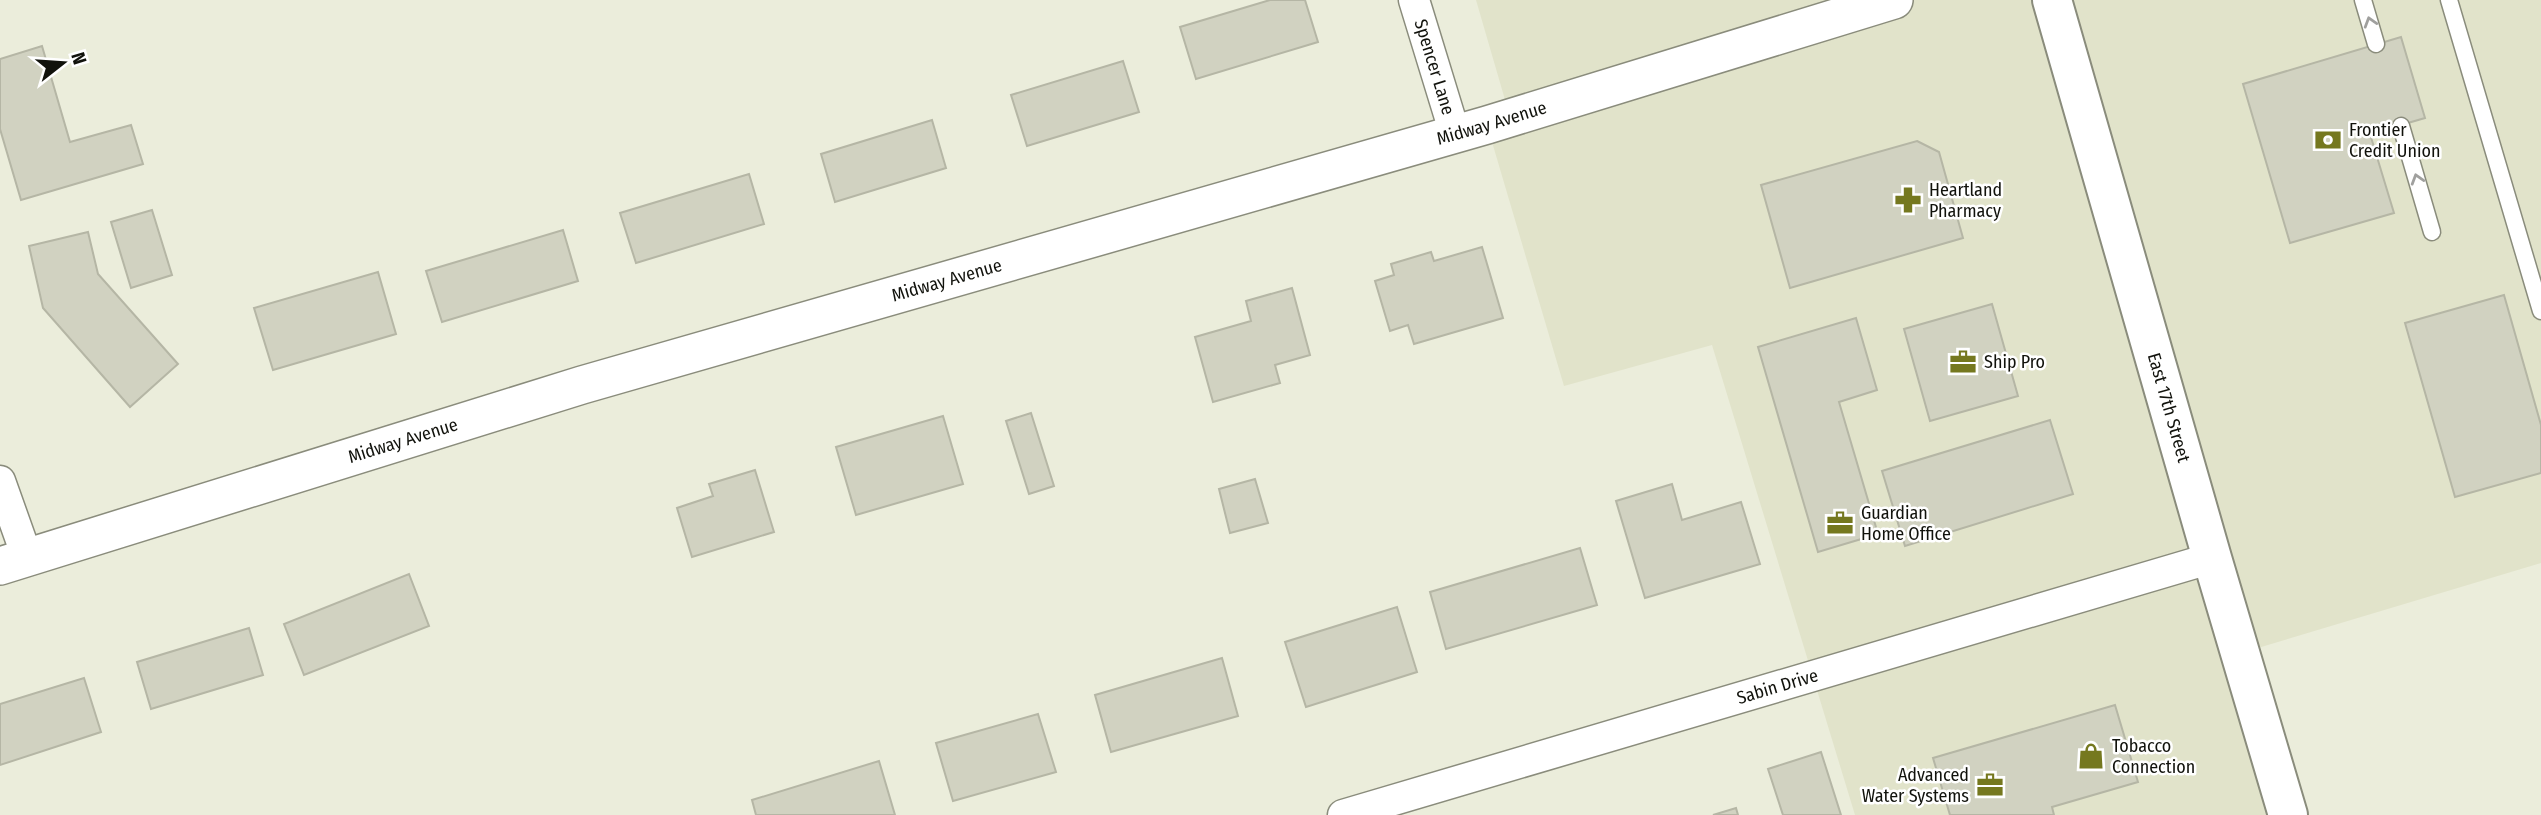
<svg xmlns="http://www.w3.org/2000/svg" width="2541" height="815" font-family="'Fira Sans Condensed',sans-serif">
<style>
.built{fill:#e1e3ca}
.building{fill:#d1d2c1;stroke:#b5b6a5;stroke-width:2}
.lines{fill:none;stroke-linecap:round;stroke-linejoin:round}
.service-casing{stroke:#8a8c7c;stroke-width:19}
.minor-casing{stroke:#8a8c7c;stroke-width:33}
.tertiary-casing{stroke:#8a8c7c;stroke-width:40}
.secondary-casing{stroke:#8a8c7c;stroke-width:42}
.service{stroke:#fff;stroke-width:16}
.minor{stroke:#fff;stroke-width:30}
.tertiary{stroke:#fff;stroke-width:37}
.secondary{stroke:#fff;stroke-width:38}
.oneway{stroke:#a0a09e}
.labels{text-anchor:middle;stroke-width:5;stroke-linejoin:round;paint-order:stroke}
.street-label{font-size:18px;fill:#11120c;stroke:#fff}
.poi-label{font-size:18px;fill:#11120c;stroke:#fff;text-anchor:start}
</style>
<rect width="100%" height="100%" fill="#ebeddb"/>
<polygon class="built" points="1476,0 2541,0 2541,563 2241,653 2288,815 1855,815 1712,345 1564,386 1487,125 1510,117"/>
<g class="building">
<polygon points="1270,0 1305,0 1318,42 1196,79 1180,27"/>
<polygon points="2401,37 2425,118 2370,134 2394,213 2290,243 2243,84"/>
<polygon points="42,46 70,142 131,125 143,164 21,200 0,129 0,59"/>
<polygon points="1123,61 1139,112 1027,146 1011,95"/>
<polygon points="932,120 946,168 835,202 821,154"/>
<polygon points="1917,141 1939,152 1963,238 1790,288 1761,185"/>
<polygon points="749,174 764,224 636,263 620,213"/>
<polygon points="152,210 172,275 131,288 111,222"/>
<polygon points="563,230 578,281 442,322 426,271"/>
<polygon points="88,232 98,274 178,364 130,407 43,308 29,246"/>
<polygon points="1482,247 1503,318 1414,344 1408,325 1390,331 1375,281 1394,275 1391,264 1431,252 1434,261"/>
<polygon points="378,272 396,334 273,370 254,308"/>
<polygon points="1292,288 1310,355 1275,365 1280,383 1213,402 1195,337 1251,321 1246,301"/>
<polygon points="2504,295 2541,425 2541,473 2455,497 2405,323"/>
<polygon points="1992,304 2018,396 1930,421 1904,329"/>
<polygon points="1856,318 1877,390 1839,402 1878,534 1818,552 1758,347"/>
<polygon points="1031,413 1054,486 1029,494 1006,421"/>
<polygon points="943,416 963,484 856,515 836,447"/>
<polygon points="2050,420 2073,494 1905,546 1882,471"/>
<polygon points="755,470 774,532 692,557 677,508 713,496 709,484"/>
<polygon points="1255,479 1268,523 1230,533 1219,489"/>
<polygon points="1672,484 1682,520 1741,502 1760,564 1645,598 1616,501"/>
<polygon points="1580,548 1597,605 1446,649 1430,592"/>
<polygon points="409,574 429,626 304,675 284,624"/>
<polygon points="1397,607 1417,672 1306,707 1285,642"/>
<polygon points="249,628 263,675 151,709 137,662"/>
<polygon points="1222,658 1238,716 1111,752 1095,695"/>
<polygon points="84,678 101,732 0,765 0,704"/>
<polygon points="2115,705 2138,782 2052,807 2054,815 1950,815 1933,758"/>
<polygon points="1038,714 1056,772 953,801 936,743"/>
<polygon points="1821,752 1841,815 1783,815 1768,769"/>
<polygon points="879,761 895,815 756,815 752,800"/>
<polygon points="1736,808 1738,815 1713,815"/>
</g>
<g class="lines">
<g class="service-casing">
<g id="service">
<polyline points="2363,0 2376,44"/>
<polyline points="2449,0 2541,311"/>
<polyline points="2401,126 2432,232"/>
</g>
</g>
<g class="minor-casing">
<g id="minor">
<path id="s1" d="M1414 0 1455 134"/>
<polyline points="0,481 27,557"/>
<path id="s2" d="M1343 815 2212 558"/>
</g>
</g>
<g class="tertiary-casing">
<g id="tertiary">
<path id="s3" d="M0 566 582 385 1487 125 1894 0"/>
</g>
</g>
<g class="secondary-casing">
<g id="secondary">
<path id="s4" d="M2052 0 2212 558 2288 815"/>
</g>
</g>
<use href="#service" class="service"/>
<use href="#minor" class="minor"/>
<use href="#tertiary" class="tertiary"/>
<use href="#secondary" class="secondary"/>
</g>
<defs><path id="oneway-chevron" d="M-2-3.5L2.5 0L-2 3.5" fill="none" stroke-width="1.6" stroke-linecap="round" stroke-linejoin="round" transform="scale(1.75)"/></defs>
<g class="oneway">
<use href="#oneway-chevron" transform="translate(2370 22) rotate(-107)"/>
<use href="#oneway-chevron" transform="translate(2417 179) rotate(-107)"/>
</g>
<defs>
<g id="bank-bare" transform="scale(2.1)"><path d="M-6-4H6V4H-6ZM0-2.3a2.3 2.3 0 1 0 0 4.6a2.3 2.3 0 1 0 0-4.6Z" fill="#75781f" stroke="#fff" stroke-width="2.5" paint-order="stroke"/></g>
<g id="pharmacy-bare" transform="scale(2.1)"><path d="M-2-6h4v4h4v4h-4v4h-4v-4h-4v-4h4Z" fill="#75781f" stroke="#fff" stroke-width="2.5" paint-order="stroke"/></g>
<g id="office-bare" transform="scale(2.1)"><path d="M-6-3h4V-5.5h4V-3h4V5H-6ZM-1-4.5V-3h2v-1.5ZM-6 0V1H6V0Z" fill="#75781f" stroke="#fff" stroke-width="2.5" paint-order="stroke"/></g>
<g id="shop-bare" transform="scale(2.1)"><path d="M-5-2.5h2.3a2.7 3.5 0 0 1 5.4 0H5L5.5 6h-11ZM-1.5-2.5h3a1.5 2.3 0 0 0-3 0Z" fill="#75781f" stroke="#fff" stroke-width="2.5" paint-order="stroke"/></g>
</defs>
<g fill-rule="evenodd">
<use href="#bank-bare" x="2328" y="140"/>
<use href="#pharmacy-bare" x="1908" y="200"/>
<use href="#office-bare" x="1963" y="362"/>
<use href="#office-bare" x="1840" y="523"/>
<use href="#shop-bare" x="2091" y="756"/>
<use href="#office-bare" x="1990" y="785"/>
</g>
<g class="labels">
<g class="street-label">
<text dy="6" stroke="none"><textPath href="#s1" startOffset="70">Spencer Lane</textPath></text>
<text dy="6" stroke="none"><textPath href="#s3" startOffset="1556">Midway Avenue</textPath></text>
<text dy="6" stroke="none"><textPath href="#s3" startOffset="989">Midway Avenue</textPath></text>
<text dy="6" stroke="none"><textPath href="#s4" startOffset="424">East 17th Street</textPath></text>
<text dy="6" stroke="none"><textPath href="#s3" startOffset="422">Midway Avenue</textPath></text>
<text dy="6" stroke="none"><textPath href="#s2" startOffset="453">Sabin Drive</textPath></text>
</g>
<g class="poi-label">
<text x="2349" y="136">Frontier<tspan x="2349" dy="21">Credit Union</tspan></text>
<text x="1929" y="196">Heartland<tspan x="1929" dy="21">Pharmacy</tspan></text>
<text x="1984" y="368">Ship Pro</text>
<text x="1861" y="519">Guardian<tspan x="1861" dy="21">Home Office</tspan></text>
<text x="2112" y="752">Tobacco<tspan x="2112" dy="21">Connection</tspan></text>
<text x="1969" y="781" text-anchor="end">Advanced<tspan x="1969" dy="21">Water Systems</tspan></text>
</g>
</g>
<g transform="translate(63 63) rotate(73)" stroke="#ffffff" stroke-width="5" paint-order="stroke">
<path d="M0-5L12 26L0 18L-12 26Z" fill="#11120c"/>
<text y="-10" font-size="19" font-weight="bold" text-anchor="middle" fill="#11120c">N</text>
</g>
</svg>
